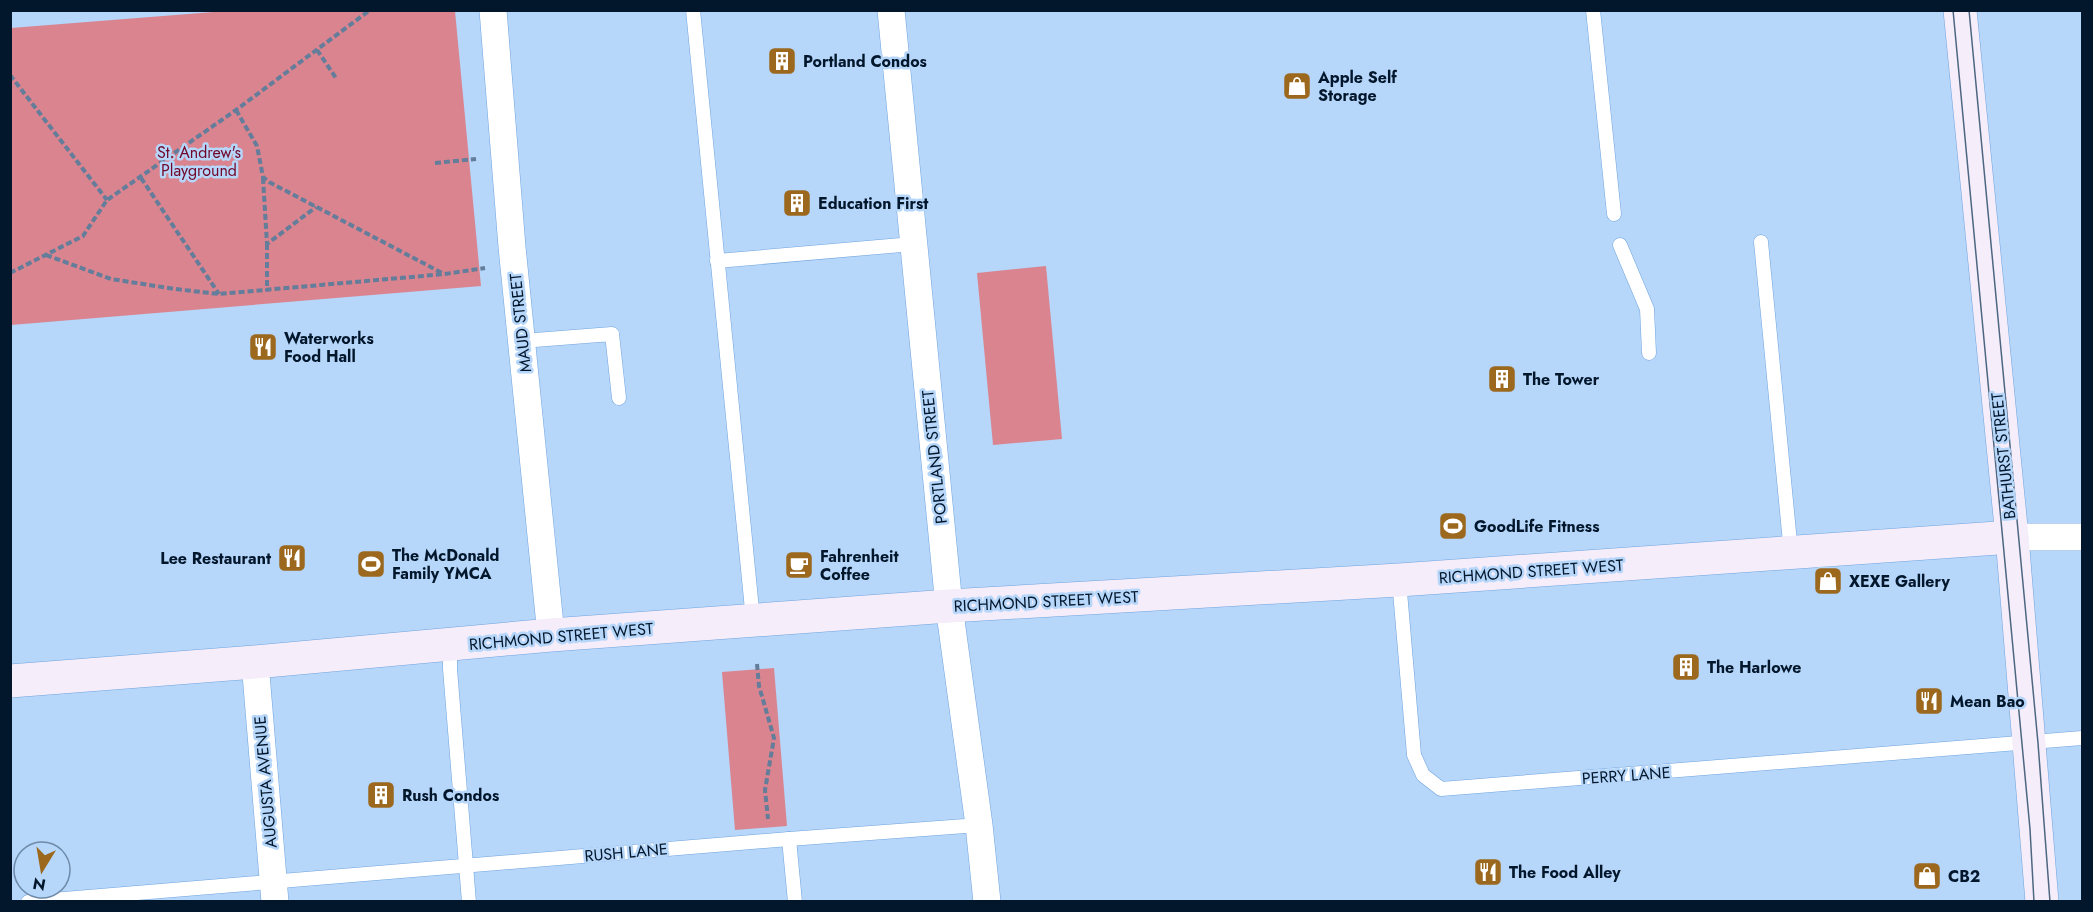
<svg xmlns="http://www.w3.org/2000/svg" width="2093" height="912" font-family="Jost,sans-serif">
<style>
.green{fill:#d9848f}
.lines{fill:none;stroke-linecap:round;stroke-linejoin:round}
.lane-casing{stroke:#70a4dd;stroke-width:15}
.street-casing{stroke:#70a4dd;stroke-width:28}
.secondary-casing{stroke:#70a4dd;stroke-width:34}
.path{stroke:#637d9a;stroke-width:4;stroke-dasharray:6 3;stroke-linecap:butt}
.lane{stroke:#fff;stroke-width:14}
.street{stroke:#fff;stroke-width:27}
.secondary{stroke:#f5edfa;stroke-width:33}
.tram{stroke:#4d6681;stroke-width:1.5}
.labels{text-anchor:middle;stroke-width:5;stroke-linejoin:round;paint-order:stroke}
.poi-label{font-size:16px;font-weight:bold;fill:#03172c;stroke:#b6d6fa;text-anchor:start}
.park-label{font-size:16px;fill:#700728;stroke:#b6d6fa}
.street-label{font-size:16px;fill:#03172c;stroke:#b6d6fa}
</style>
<rect width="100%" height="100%" fill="#b6d6fa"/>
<g class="green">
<polygon points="226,11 455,11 481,286 11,325 11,28"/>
<polygon points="1046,266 1062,439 993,445 977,273"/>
<polygon points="774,668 787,826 735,830 722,672"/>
</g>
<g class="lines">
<g class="lane-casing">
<g id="lane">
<polyline points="693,10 753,620"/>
<polyline points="1593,10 1614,214"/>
<polyline points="1761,242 1791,553"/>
<polyline points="1620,245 1647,309 1649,353"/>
<polyline points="717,261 913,244"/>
<polyline points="522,341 612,334 619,398"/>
<polyline points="1399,580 1414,755 1423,775 1441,789 2082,738"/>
<polyline points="450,645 450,669 469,902"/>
<polyline points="789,839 795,902"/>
<polyline points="28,902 789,839 979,825"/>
</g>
</g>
<g class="street-casing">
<g id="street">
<polyline points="493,10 512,247 551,635"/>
<polyline points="891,10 949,606 979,825 987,902"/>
<polyline points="2012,537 2082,537"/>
<polyline points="255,662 275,902"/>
</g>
</g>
<g class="secondary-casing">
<g id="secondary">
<polyline points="1960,10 2012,537 2042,902"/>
<polyline points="10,681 255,662 551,635 949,606 1399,580 2012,537"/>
</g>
</g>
<g class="path">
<polyline points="317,50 336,78"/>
<polyline points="10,75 107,200"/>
<polyline points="236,110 257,146 263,177 269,182 444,274"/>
<polyline points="435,163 476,159"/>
<polyline points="141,178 219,294"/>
<polyline points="263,178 267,244 316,207"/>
<polyline points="267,244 267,291"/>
<polyline points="46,255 111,279 175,289 219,294 445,274 485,268"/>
<polyline points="10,273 83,236 107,200 236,110 370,10"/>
<polyline points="757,664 759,686 774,738 765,790 768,819"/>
</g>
<use href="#lane" class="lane"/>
<use href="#street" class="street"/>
<use href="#secondary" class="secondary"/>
<g class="tram">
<polyline points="1953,10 2030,829 2034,902"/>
<polyline points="1969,10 2038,743 2050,902"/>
</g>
</g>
<defs>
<g id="building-square" transform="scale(1.5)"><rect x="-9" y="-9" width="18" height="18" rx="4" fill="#9b681d" stroke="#b6d6fa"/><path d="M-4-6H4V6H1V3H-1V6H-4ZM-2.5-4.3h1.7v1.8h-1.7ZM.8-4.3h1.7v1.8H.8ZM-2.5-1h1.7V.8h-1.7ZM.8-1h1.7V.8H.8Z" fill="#fff"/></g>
<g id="shop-square" transform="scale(1.5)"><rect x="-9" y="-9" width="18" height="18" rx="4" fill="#9b681d" stroke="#b6d6fa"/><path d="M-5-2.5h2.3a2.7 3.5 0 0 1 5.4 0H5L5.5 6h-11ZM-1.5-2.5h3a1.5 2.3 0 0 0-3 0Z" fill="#fff"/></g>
<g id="restaurant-square" transform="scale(1.5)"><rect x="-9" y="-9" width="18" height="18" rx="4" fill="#9b681d" stroke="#b6d6fa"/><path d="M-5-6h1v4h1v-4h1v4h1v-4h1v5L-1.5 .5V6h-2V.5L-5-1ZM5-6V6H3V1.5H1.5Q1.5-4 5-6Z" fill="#fff"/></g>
<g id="stadium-square" transform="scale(1.5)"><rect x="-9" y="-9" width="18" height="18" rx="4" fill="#9b681d" stroke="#b6d6fa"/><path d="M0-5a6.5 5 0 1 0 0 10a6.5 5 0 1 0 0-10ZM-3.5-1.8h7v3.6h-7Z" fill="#fff"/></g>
<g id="cafe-square" transform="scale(1.5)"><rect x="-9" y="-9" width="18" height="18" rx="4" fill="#9b681d" stroke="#b6d6fa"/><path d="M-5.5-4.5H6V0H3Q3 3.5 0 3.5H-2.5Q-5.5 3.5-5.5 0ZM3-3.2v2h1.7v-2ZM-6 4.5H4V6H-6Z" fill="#fff"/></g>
</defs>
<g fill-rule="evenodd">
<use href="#building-square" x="782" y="61"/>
<use href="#shop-square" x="1297" y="86"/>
<use href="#building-square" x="797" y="203"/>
<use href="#restaurant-square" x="263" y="347"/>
<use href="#building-square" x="1502" y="379"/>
<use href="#stadium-square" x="1453" y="526"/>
<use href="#restaurant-square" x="292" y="558"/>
<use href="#stadium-square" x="371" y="564"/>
<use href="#cafe-square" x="799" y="565"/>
<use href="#shop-square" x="1828" y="581"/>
<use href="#building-square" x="1686" y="667"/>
<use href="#restaurant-square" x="1929" y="701"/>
<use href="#building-square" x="381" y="795"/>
<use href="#restaurant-square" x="1488" y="872"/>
<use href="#shop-square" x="1927" y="876"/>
</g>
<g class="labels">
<g class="poi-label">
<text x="803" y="67">Portland Condos</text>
<text x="1318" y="83">Apple Self<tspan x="1318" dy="18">Storage</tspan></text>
<text x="818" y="209">Education First</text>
<text x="284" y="344">Waterworks<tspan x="284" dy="18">Food Hall</tspan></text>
<text x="1523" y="385">The Tower</text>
<text x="1474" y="532">GoodLife Fitness</text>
<text x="392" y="561">The McDonald<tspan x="392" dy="18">Family YMCA</tspan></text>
<text x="820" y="562">Fahrenheit<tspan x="820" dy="18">Coffee</tspan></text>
<text x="271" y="564" text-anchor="end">Lee Restaurant</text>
<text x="1849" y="587">XEXE Gallery</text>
<text x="1707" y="673">The Harlowe</text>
<text x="1950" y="707">Mean Bao</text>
<text x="402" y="801">Rush Condos</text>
<text x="1509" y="878">The Food Alley</text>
<text x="1948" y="882">CB2</text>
</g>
<g class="park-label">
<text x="199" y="158">St. Andrew's<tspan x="199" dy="18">Playground</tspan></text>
</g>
<g class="street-label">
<text transform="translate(520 323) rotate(-96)" y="6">MAUD STREET</text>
<text transform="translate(2003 456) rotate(-96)" y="6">BATHURST STREET</text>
<text transform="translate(934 457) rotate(-96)" y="6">PORTLAND STREET</text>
<text transform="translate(1531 571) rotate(-4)" y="6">RICHMOND STREET WEST</text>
<text transform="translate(1046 601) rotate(-3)" y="6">RICHMOND STREET WEST</text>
<text transform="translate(561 636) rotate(-5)" y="6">RICHMOND STREET WEST</text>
<text transform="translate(1626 775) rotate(-4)" y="6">PERRY LANE</text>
<text transform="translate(265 782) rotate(-95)" y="6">AUGUSTA AVENUE</text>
<text transform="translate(626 852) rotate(-5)" y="6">RUSH LANE</text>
</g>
</g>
<rect width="2093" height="912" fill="none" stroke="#03172c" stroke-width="24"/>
<g transform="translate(42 870) rotate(191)"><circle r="28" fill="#b6d6fa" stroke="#6e8aa8" stroke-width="1.5"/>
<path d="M0-4.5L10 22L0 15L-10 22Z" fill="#9b681d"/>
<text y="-9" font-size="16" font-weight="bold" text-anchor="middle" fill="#03172c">N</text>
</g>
</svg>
